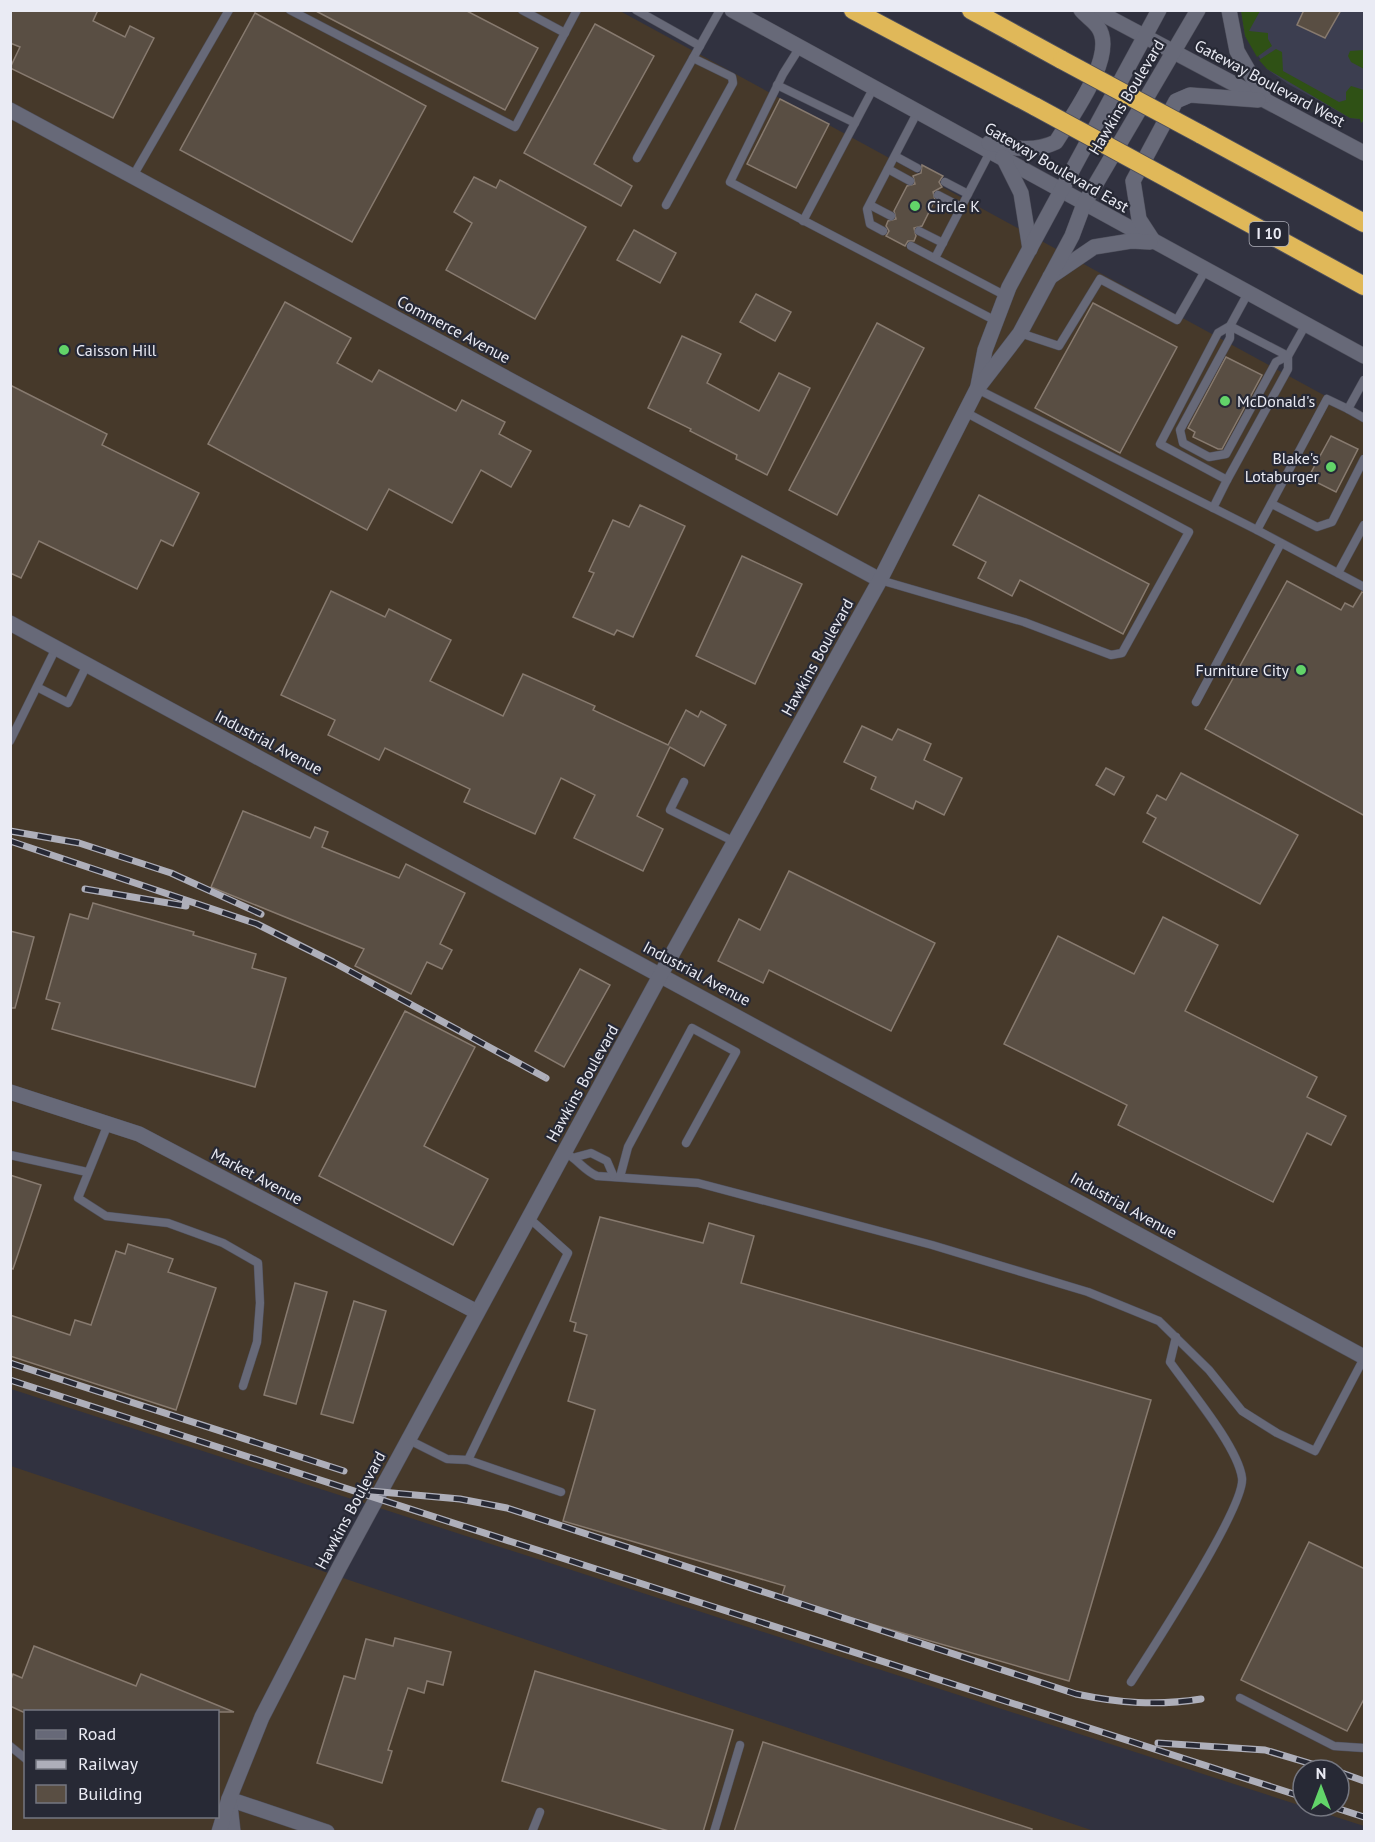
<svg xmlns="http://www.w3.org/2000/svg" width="1375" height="1842" font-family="'PT Sans',sans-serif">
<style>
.built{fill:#3c3e50}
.industrial{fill:#46392a;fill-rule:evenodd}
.green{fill:#2f5115}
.building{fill:#594e43;stroke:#877a6f;stroke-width:1.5}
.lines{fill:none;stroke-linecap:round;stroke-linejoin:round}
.service-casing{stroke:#4f505c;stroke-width:9}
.minor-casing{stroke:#4f505c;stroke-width:16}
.tertiary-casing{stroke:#4f505c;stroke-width:16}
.secondary-casing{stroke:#4f505c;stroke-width:16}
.motorway-casing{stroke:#4f505c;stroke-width:20}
.service{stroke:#676978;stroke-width:8}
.minor{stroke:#676978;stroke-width:15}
.tertiary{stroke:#676978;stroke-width:15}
.secondary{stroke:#676978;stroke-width:15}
.motorway{stroke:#e0b859;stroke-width:18}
.rail-casing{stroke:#aeafba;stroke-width:7}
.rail{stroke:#272935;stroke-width:4.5;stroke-dasharray:14;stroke-linecap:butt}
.motorway-bridge-casing{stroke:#4f505c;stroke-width:20;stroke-linecap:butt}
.motorway-bridge{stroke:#e0b859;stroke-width:18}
.poi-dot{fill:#62d469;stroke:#272935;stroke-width:2}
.labels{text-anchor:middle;stroke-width:4.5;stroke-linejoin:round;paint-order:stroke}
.shield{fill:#272935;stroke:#b0b1bb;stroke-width:1.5}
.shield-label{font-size:15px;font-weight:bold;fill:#eaebf4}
.street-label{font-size:16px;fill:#eaebf4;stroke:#272935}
.poi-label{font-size:16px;fill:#eaebf4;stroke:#272935;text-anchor:start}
</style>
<rect width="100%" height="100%" fill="#313240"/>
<polygon class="built" points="1241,10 1364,11 1364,124 1360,119 1350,118 1288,84 1267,69 1245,36"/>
<g class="industrial">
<path d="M11 11H620L1364 417V1826L11 1389ZM1303 1770H1339V1806H1303Z"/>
<path d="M11 1466 1094 1831H11ZM26 1712H218V1816H26Z"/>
</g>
<g class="green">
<polygon points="1241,11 1260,11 1249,31 1268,33 1268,39 1272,46 1257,57 1245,36"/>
<polygon points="1276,49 1282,52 1283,71 1339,102 1346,100 1346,92 1351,86 1364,90 1364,120 1361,123 1360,119 1350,118 1267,69 1259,60"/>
<polygon points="1364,50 1364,69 1351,62 1348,56 1350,51"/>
</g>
<g class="building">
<polygon points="10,10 98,10 93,21 125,37 130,26 154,38 113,118 10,68 20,47 10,43"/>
<polygon points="314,10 465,10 538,48 505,110"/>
<polygon points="1304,10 1341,10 1325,38 1297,25"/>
<polygon points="255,13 426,106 352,242 180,150"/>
<polygon points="595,24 654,56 594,164 632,186 621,206 524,153"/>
<polygon points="780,99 829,124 796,188 747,164"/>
<polygon points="922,165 943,176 939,182 942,187 933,192 935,200 922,226 914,228 916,236 914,241 908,241 905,246 886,236 889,231 886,226 888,221 896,219 894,211 907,186 915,184 913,176 921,173"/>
<polygon points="474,177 496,188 500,180 586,227 535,319 446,270 472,223 454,212"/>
<polygon points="634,230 676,253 660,283 617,260"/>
<polygon points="756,294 791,312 775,341 740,322"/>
<polygon points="285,302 351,338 337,363 372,382 379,370 456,411 462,400 505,422 499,434 531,451 511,487 481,470 452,523 389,489 367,530 208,444"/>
<polygon points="1093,303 1177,347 1120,453 1035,408"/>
<polygon points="877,323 924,348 837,515 789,490"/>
<polygon points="682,336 721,354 707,383 759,411 779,373 810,388 767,475 736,459 737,455 690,431 691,429 648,408"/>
<polygon points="1226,357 1262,375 1222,449 1218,449 1193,437 1195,432 1188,428"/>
<polygon points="10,385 107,434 102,445 199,493 173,546 161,540 137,589 39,541 21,578 10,573"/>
<polygon points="1331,436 1358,449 1336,492 1308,478"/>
<polygon points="979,495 1149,584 1123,634 1020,580 1012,596 978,578 986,562 953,545"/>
<polygon points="640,505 685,526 633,637 617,630 614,635 573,617 594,573 589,571 613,520 629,527"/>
<polygon points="742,556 802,584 755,684 696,656"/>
<polygon points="1287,581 1341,610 1345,603 1353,607 1362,592 1365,593 1365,816 1205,729"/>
<polygon points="331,591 385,617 389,609 451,640 430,681 503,716 523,674 595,706 593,710 668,745 686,710 698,717 701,711 726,725 704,766 670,747 637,816 663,829 643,871 574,838 595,795 561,778 535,834 464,802 470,789 385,748 379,760 328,735 335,720 281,695"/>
<polygon points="862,726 892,740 898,729 931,744 924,760 962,778 944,815 916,801 913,809 871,789 876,777 844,762"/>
<polygon points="1106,768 1124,777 1114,795 1096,785"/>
<polygon points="1181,773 1298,835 1260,904 1143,842 1156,818 1147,813 1157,795 1166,800"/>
<polygon points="243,811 310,838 315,827 328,832 322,847 399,878 406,864 465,893 440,944 452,950 442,969 427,962 411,994 355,966 364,949 211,887"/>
<polygon points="789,871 935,943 891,1031 769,970 763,983 718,961 739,919 760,930"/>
<polygon points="93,903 194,932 193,935 256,954 252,968 286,978 255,1087 52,1029 60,1003 46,999 70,914 88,919"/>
<polygon points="1163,917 1218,945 1185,1011 1317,1077 1307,1097 1346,1116 1331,1145 1307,1133 1273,1202 1118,1125 1127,1105 1004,1044 1058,936 1134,974"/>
<polygon points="10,931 34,937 15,1008 10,1008"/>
<polygon points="580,969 610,985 564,1067 535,1051"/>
<polygon points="405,1011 475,1047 424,1146 488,1179 453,1245 319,1176"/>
<polygon points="10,1175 41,1185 13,1269 10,1268"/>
<polygon points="600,1217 703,1243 709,1223 754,1236 741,1283 1151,1400 1069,1681 781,1598 785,1586 563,1521 595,1410 568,1401 587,1335 574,1331 576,1323 570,1321"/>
<polygon points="128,1244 173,1259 168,1272 216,1288 176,1410 10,1356 10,1315 70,1335 75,1320 91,1325 116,1251 125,1254"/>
<polygon points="295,1283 327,1292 296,1404 264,1395"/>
<polygon points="354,1301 386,1311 353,1423 321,1414"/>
<polygon points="1309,1542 1365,1569 1365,1697 1347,1731 1241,1680"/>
<polygon points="395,1638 451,1652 443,1685 427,1681 424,1693 408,1688 388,1750 392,1751 382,1783 317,1763 344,1676 355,1679 366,1639 393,1646"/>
<polygon points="34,1646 136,1686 141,1674 234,1712 23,1712 10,1706 10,1682 13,1674 22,1678"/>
<polygon points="535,1671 733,1730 703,1832 672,1832 502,1781"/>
<polygon points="763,1742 1032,1829 1031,1832 734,1832"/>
</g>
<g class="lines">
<g class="service-casing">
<g id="service">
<polyline points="290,10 515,127 577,10"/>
<polyline points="522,10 565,33"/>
<polyline points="636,10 700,46"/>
<polyline points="800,47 783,74 730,182 996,321"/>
<polyline points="777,85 855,123"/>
<polyline points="895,156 917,168"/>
<polyline points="637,158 720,10"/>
<polyline points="888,169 910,181"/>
<polyline points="133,176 229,10"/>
<polyline points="945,182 968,194 991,150"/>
<polyline points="938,195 961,207"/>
<polyline points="666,205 733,83 732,77 693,58"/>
<polyline points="870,205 891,216"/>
<polyline points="803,221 874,87"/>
<polyline points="883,231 870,224 867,209 918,111"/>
<polyline points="919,231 943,243"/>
<polyline points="911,246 1006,296"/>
<polyline points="935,258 968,194"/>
<polyline points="1248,293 1230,326 1218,333 1160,444 1227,480 1288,369 1288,356 1306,324"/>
<polygon points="1230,326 1288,356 1276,362 1226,454 1209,457 1183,443 1180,430 1230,338"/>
<polyline points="1020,333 1059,346 1100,279 1177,320 1205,271"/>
<polyline points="1364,380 1348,409 1327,399 1257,530 1364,587"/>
<polyline points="977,389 1257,530"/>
<polyline points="1348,409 1364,418"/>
<polyline points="1272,504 1317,527 1332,522 1364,459"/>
<polyline points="1213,508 1227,480"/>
<polyline points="1338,573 1364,525"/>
<polyline points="880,580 1024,622 1111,655 1122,653 1189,532 965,412"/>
<polyline points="37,687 68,703 87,665"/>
<polyline points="1196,702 1281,543"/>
<polyline points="10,741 56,648"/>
<polyline points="684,782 670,810 735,842"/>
<polyline points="108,1124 78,1198 106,1216 168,1223 223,1243 258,1263 260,1303 257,1342 243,1386"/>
<path d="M564 1152C578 1159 583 1170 597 1176L698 1183 932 1245 1088 1292 1159 1321 1209 1370 1242 1411 1277 1433 1315 1451 1364 1358"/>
<polyline points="10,1155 87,1172"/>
<polyline points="576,1157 591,1153 607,1161 613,1175"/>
<polyline points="620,1177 628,1147 692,1028 736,1052 686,1143"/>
<polyline points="529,1218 568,1253 468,1460 561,1492"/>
<polyline points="409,1440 447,1459 468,1460"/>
<path d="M1131 1682C1151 1651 1246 1505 1242 1478 1238 1447 1189 1389 1170 1362L1176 1337"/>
<polyline points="1240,1698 1334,1746 1364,1748"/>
<polyline points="10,1746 26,1759"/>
<polyline points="532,1832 540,1812"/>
<polyline points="714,1832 740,1745"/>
</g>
</g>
<g class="minor-casing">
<g id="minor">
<polyline points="10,110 880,580"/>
<polyline points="10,1092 139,1134 477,1312"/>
<polyline points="229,1799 327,1832"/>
</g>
</g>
<g class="tertiary-casing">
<polyline id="tertiary" points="10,623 1364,1357"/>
</g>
<g class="secondary-casing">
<g id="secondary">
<polyline points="732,10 1364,356"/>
<polyline points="1095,10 1364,153"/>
<polyline points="1229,10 1237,51 1263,96"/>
<path d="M989 143C1012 148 1033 153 1056 142 1071 117 1118 55 1098 27 1094 21 1086 16 1081 10"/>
<polyline points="1003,157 1021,193 1030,249"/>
<polyline points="1152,239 1139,219 1133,181 1176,101 1190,95 1258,100"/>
<polyline points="1050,277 1094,247 1131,241 1150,242"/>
<polyline points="978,386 985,350 1009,287 1159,10"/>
<polyline points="230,1805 233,1832"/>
<polyline points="219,1832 229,1799 262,1717 340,1566 661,974 880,580 977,389 1020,333 1072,236 1084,204 1198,10"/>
</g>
</g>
<g class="motorway-casing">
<g id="motorway">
<polyline points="853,10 1036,107"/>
<polyline points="971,10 1062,60"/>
<polyline points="1200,134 1364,223"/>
<polyline points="1174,182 1364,286"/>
</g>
</g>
<use href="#service" class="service"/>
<use href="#minor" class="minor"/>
<use href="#tertiary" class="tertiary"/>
<use href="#secondary" class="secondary"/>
<use href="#motorway" class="motorway"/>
<g class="rail-casing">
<g id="rail">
<polyline points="10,831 79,843 171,873 261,914"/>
<polyline points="10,841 257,924 333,962 546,1078"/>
<polyline points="85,889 186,906"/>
<polyline points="10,1363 344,1471"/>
<polyline points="10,1380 1303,1797"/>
<path d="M370 1491 460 1499 507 1508 1076 1694C1119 1703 1157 1706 1201 1699"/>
<polyline points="1158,1743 1265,1750 1332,1770"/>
<polyline points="1339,1772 1364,1781"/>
<polyline points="1330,1806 1364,1817"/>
</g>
</g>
<use href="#rail" class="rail"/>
<g class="motorway-bridge-casing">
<g id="motorway-bridge">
<polyline points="1062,60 1200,134"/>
<polyline points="1036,107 1174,182"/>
</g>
</g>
<use href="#motorway-bridge" class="motorway-bridge"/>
</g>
<g class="poi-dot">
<circle cx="915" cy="206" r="6"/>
<circle cx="64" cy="350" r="6"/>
<circle cx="1225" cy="401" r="6"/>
<circle cx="1331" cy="467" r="6"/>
<circle cx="1301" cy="670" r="6"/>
</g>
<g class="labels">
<rect class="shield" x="1249.5" y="222" width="39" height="24" rx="4.5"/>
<g class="shield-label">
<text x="1269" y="239">I 10</text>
</g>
<g class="street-label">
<text transform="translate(1270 83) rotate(28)" y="6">Gateway Boulevard West</text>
<text transform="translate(1126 97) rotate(-59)" y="6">Hawkins Boulevard</text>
<text transform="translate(1057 167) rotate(30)" y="6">Gateway Boulevard East</text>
<text transform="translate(454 329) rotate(28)" y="6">Commerce Avenue</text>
<text transform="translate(817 657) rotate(-61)" y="6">Hawkins Boulevard</text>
<text transform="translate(269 742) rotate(28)" y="6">Industrial Avenue</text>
<text transform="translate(697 973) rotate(28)" y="6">Industrial Avenue</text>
<text transform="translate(582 1083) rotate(-61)" y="6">Hawkins Boulevard</text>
<text transform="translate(257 1176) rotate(28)" y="6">Market Avenue</text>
<text transform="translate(1124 1205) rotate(29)" y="6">Industrial Avenue</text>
<text transform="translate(350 1510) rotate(-62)" y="6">Hawkins Boulevard</text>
</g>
<g class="poi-label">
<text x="927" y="212">Circle K</text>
<text x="76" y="356">Caisson Hill</text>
<text x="1237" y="407">McDonald's</text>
<text x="1319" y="464" text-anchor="end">Blake's<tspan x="1319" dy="18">Lotaburger</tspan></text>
<text x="1289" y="676" text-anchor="end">Furniture City</text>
</g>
</g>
<rect width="1375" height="1842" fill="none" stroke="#eaebf4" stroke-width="24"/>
<rect x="24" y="1710" width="195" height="108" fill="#272935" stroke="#757781" stroke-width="1.5"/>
<rect x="36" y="1730" width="30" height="9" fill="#676978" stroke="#757781" stroke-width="1.5"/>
<text x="78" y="1740" font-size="18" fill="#eaebf4">Road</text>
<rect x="36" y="1760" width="30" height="9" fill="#aeafba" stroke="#757781" stroke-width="1.5"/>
<text x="78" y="1770" font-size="18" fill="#eaebf4">Railway</text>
<rect x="36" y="1785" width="30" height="18" fill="#594e43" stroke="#757781" stroke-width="1.5"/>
<text x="78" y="1800" font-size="18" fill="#eaebf4">Building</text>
<g transform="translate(1321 1788)"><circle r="28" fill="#272935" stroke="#757781" stroke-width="1.5"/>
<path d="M0-4.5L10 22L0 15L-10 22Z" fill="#62d469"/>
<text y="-9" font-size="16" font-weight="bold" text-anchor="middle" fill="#eaebf4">N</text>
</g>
</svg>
